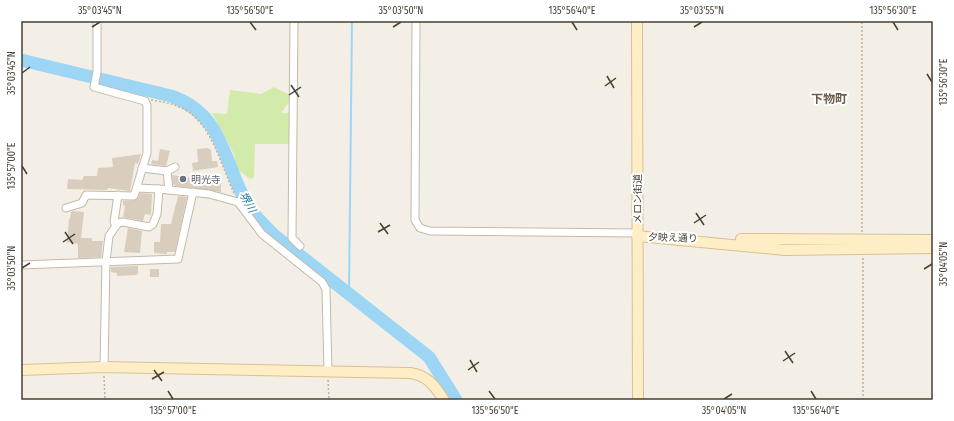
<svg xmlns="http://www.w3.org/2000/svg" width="954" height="421" font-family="'Fira Sans Condensed','Noto Sans JP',sans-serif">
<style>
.green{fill:#d2ebab}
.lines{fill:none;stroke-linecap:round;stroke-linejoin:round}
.stream{stroke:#9dd6f5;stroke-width:2}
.river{stroke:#9dd6f5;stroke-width:13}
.building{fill:#d9cdbd}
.street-casing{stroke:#c3b9ab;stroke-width:9}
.secondary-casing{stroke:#d7c192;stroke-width:12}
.path{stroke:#c3b198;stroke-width:1.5;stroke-dasharray:2 2;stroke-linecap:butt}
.street{stroke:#fff;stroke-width:7}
.secondary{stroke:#ffeec5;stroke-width:10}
.ticks{fill:none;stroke:#473f34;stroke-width:1.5}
.worship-dot{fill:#6b7280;stroke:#fff;stroke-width:1.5}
.labels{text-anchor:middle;stroke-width:4;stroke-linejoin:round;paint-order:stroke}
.worship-label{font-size:10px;fill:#5b616d;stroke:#fff;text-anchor:start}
.street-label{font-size:10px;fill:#473f34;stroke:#fff}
.water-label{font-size:11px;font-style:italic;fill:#2478aa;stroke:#fff}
.quarter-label{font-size:12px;font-weight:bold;fill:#6b5c4b;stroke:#fff}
.neatline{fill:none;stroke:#473f34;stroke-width:1.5}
.ticks-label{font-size:10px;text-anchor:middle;fill:#473f34}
</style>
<rect width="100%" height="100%" fill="#f4efe6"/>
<polygon class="green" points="274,87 290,95 290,101 281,113 291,113 290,144 255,144 254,177 250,179 236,168 234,154 212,113 227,114 230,90 261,94"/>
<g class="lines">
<polyline class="stream" points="349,294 352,21"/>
<path class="river" d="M21 60 171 96C223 114 223 160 246 202 253 215 264 225 274 235L429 357 456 400"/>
</g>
<g class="building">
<polygon points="208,148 211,150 212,161 217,161 218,167 193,171 192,163 198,162 197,149"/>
<polygon points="160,149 170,151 166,166 151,164 152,160 158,161"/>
<polygon points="141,154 138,164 135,163 130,191 108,188 107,190 67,189 68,179 82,180 84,176 97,176 98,168 113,167 112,158"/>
<polygon points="172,175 219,182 221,184 221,192 176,186 173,184"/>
<polygon points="140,193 152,194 151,215 145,214 143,221 123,217 125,206 123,205 123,201 137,200"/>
<polygon points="178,196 187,197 175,252 167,252 167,254 154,253 154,242 160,242 161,224 171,224"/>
<polygon points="73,211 84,212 81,238 92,238 92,241 103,241 101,257 78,258 78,244 67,242 69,219 70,219 71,212"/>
<polygon points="128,228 142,231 140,253 124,252"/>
<polygon points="136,266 138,266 138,274 136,275 117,276 117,273 111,272 111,267"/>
<rect x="150" y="269" width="9" height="8"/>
</g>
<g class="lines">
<g class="street-casing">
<g id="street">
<polyline points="294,21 292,238 300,246"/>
<polyline points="416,21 415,220 420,228 430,231 637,233"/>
<polyline points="142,168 167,171 175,167"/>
<polyline points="167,171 169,190"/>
<polyline points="137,188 159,189"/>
<polyline points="66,208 82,203 86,195 134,196 147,153 147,105 145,101 94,87 97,72 97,21"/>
<polyline points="116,226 114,222 118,195"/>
<polyline points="21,265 178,259 193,192"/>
<polyline points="104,367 106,261 109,236 118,223 123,222 149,227 153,224 157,214 159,189 209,194 238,202 262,234 322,282 326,289 328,371"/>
</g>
</g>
<g class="secondary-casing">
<g id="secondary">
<polyline points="637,21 638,400"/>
<polyline points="637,236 785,250 933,248"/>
<polyline points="741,239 933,240"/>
<path d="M21 370 104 367 410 373C427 375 435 386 444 400"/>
</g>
</g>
<g class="path">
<path d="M151 100C164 102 176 104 187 111 212 126 222 168 234 193"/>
<polyline points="862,232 862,21"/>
<polyline points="863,258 863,400"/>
<polyline points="104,376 105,400"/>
<polyline points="328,380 329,400"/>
</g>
<use href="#street" class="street"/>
<use href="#secondary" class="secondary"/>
</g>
<path class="ticks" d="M250 22 256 30M572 22 577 30M893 22 898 30M92 27 100 22M393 27 401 22M694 27 702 22M22 73 30 67M927 74 932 82M607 76 614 88M291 85 299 97M605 86 616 78M289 95 301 87M22 166 27 174M696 213 704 225M380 223 388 234M694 223 706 215M65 232 73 244M378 232 390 225M63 242 75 234M22 268 30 263M924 269 932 264M785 351 793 363M470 360 477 372M783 361 795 353M154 370 162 381M468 370 479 362M152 379 164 372M168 391 173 399M489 391 495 399M811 391 816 399M724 399 732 394"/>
<circle class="worship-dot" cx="183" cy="179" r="4"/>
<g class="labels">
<g class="worship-label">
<text x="191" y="183">明光寺</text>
</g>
<g class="street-label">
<text transform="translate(637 199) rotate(-90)" y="4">メロン街道</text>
<text transform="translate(673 237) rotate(2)" y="4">夕映え通り</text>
</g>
<g class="water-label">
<text transform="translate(248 202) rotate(60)" y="4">堺川</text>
</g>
<g class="quarter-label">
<text x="829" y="103">下物町</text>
</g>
</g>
<rect width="954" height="421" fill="none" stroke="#ffffff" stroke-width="44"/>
<rect x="22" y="22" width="910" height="377" class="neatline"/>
<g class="ticks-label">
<text x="100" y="14">35°03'45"N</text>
<text x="250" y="14">135°56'50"E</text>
<text x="401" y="14">35°03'50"N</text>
<text x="572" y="14">135°56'40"E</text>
<text x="702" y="14">35°03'55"N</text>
<text x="893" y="14">135°56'30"E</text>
<text transform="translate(11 73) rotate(-90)" y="4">35°03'45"N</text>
<text transform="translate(943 82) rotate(-90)" y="4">135°56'30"E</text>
<text transform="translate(11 166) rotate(-90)" y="4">135°57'00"E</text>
<text transform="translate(943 264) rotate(-90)" y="4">35°04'05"N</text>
<text transform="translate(11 268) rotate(-90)" y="4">35°03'50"N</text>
<text x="173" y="414">135°57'00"E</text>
<text x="495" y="414">135°56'50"E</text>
<text x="724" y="414">35°04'05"N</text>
<text x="816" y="414">135°56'40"E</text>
</g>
</svg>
